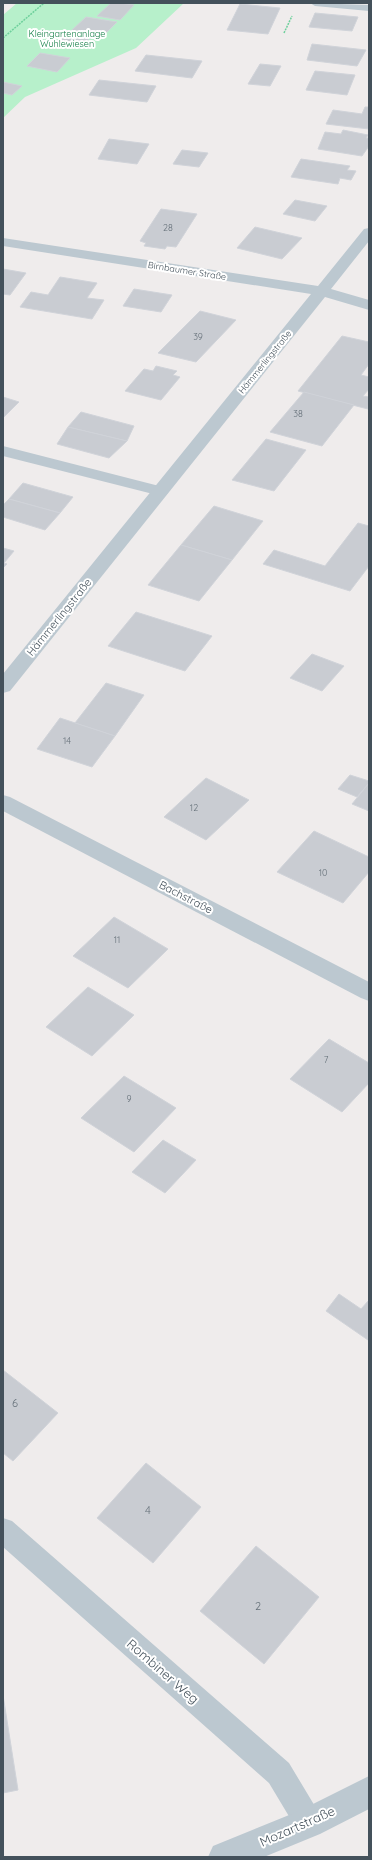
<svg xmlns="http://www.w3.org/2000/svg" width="372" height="1860" font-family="Quicksand,sans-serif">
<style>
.green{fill:#b7f0cb}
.building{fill:#c9ccd2;stroke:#d0d3d9}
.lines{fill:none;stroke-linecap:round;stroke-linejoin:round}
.path{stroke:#6ed09c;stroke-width:1.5;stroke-dasharray:2 1;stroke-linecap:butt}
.service{fill:#bcc8d0;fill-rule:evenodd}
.minor{fill:#bcc8d0;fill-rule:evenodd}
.labels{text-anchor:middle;stroke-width:4;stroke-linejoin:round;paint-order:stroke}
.far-park-label{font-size:9px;fill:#127f45;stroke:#fff}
.number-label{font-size:9px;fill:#657079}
.far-street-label{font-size:9px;fill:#44515b;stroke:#fff}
.street-label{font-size:11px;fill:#44515b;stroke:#fff}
.near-number-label{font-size:11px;fill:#657079}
.near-street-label{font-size:13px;fill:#44515b;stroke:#fff}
</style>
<rect width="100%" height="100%" fill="#efecec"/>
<polygon class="green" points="17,3 184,3 136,48 25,97 3,118 3,15"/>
<g class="building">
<polygon points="111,3 119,3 134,5 120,20 97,16"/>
<polygon points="240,4 280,8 268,34 227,30"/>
<polygon points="315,13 358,17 352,31 309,27"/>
<polygon points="86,17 117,22 102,37 70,32"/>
<polygon points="64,35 89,39 81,46 57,42"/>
<polygon points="312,44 366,50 357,66 307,60"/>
<polygon points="40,53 70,58 57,72 27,66"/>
<polygon points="146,55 202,61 192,78 135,71"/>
<polygon points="260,64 281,66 270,86 248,84"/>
<polygon points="315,71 355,75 347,95 306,90"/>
<polygon points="99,80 156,86 147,102 89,95"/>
<polygon points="3,82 22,86 12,95 3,93"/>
<polygon points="365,107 369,107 369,129 326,124 333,110 362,114"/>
<polygon points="343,130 368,135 366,138 369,138 369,146 362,156 318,149 325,132 341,134"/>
<polygon points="109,139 149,144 137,164 98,159"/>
<polygon points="182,150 208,153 199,167 173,164"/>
<polygon points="301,159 350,166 347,170 356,171 351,180 340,178 338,184 291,177"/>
<polygon points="295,200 327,206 315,221 283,214"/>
<polygon points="161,209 197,214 176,247 167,246 165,249 144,246 146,243 140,241"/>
<polygon points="255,227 302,238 282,259 237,248"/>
<polygon points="3,269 26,273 10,295 3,294"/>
<polygon points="60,277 97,283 87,298 104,300 92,319 20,307 31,292 48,295"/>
<polygon points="134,289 172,295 161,312 123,306"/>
<polygon points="200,311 236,320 196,362 158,353"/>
<polygon points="342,336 369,342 369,364 361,375 369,377 369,389 363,396 369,397 368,409 298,391"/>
<polygon points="156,366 177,371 173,375 180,377 161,400 125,391 144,369 153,371"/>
<polygon points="304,392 354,405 322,446 270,432"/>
<polygon points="3,397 19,402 3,418"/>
<polygon points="81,412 134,426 127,441 68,427"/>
<polygon points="68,427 127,441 109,458 57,444"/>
<polygon points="266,439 306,450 274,491 232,480"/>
<polygon points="23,483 73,497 60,513 9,499"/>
<polygon points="9,499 60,513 45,530 3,517 3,505"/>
<polygon points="214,506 263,521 232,560 181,545"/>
<polygon points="358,523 369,526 369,566 350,591 263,564 274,550 325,566"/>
<polygon points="181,545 232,560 199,601 148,585"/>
<polygon points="3,548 14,551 4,563 7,564 3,568"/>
<polygon points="136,612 212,636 185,671 108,646"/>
<polygon points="312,654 344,666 322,691 290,678"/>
<polygon points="106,683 144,695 115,736 75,723"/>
<polygon points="60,718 115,736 92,767 37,749"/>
<polygon points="350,775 369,781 369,783 357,797 338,789"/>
<polygon points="206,778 249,800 206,840 164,817"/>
<polygon points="369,783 369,811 352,804"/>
<polygon points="314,831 369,857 369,872 343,903 277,872"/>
<polygon points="114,917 168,949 128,988 73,956"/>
<polygon points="88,987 134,1015 92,1056 46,1027"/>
<polygon points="329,1039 369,1063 369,1083 342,1112 290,1079"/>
<polygon points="124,1076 176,1108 134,1152 81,1118"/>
<polygon points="163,1140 196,1160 165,1193 132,1172"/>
<polygon points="339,1294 361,1309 369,1300 368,1340 326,1311"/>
<polygon points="3,1370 58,1413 13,1461 3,1453"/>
<polygon points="146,1463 201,1507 153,1563 97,1518"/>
<polygon points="256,1546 319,1597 264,1664 200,1611"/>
<polygon points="3,1695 18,1790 3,1793"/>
</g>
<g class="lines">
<g class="path">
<polyline points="284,33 292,16"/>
<polyline points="3,38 44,3"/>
</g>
<g class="service">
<polygon points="310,3 369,5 369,11 315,6"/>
<polygon points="3,446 167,488 169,491 167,494 161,496 3,456"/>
<polygon points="3,1518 12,1521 289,1763 319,1813 323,1823 319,1833 309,1837 299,1833 269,1783 3,1547"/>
</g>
<g class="minor">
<polygon points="369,228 369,241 331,289 369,300 369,310 325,297 10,691 3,693 3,674 311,294 3,246 3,238 318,286 364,229"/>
<polygon points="3,795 10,797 369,982 369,1001 361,998 3,811"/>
<polygon points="369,1776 369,1809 320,1834 264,1857 208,1857 213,1846 299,1811"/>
</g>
</g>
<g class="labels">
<g class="far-park-label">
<text x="67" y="37">Kleingartenanlage<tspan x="67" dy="10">Wuhlewiesen</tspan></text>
</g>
<g class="number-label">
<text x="168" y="231">28</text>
<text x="198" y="340">39</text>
<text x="298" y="417">38</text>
<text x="67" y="744">14</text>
<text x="194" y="811">12</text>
<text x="323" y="876">10</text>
<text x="117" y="943">11</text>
<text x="326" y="1063">7</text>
<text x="129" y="1102">9</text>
</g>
<g class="far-street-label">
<text transform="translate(187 271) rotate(9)" y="3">Birnbaumer Straße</text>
<text transform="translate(265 362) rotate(-51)" y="3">Hämmerlingstraße</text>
</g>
<g class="street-label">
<text transform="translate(59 617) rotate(-51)" y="4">Hämmerlingstraße</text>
<text transform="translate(186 897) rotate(27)" y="4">Bachstraße</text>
</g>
<g class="near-number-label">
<text x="15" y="1407">6</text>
<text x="148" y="1514">4</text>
<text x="258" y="1610">2</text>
</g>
<g class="near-street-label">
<text transform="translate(163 1671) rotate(41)" y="5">Rombiner Weg</text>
<text transform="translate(297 1826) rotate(-24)" y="5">Mozartstraße</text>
</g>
</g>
<rect width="372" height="1860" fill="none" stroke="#44515b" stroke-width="8"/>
</svg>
